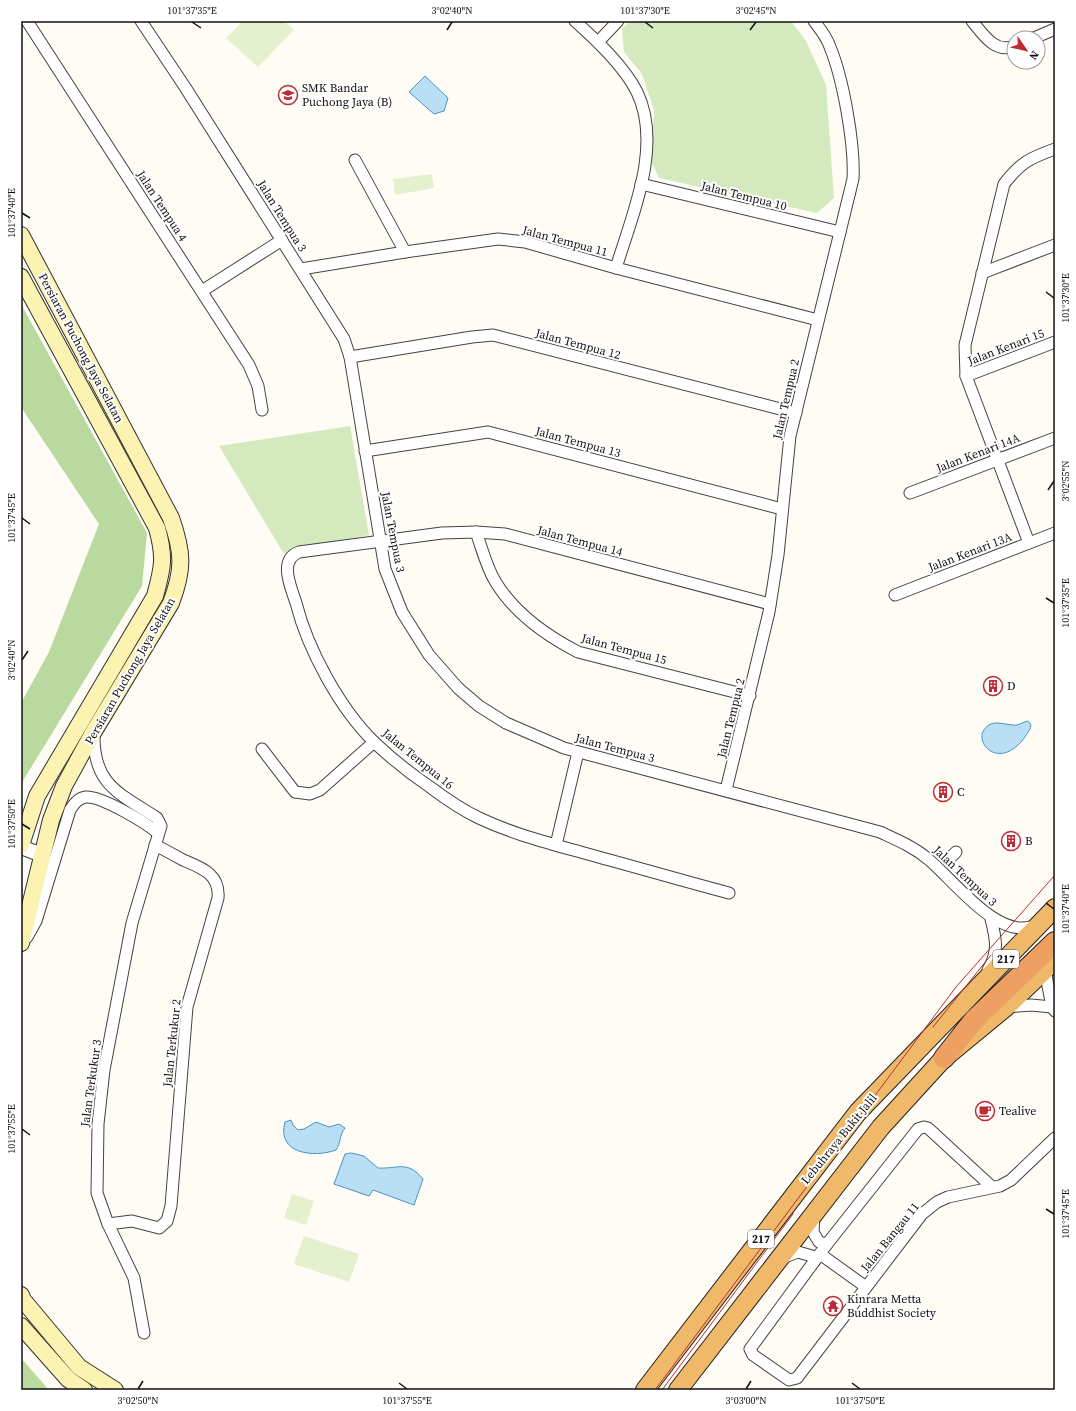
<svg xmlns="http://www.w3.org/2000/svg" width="1076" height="1411" font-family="'Source Serif 4',serif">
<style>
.green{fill:#d5e9be}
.forest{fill:#b9d99e}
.pitch{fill:#e5f0cf}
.water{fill:#badff4;stroke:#4496c8}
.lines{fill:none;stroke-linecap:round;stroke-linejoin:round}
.minor-casing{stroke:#434343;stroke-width:13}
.tertiary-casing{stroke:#434343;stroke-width:16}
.secondary-casing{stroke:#323232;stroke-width:18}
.trunk-casing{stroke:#212121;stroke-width:20}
.motorway-casing{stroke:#212121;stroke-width:22}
.minor{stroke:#fff;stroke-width:11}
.tertiary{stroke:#fff;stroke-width:14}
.secondary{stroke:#fcf2b2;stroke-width:16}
.trunk{stroke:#f0b869;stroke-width:18}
.motorway{stroke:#eea062;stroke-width:20}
.tram{stroke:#bc2c36;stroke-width:1}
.ticks{fill:none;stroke:#101010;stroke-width:1.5}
.labels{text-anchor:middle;stroke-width:4;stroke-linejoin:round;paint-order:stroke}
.shield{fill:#fff;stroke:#585858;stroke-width:1}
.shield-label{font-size:11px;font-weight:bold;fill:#101010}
.poi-label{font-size:12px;fill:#101010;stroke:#fff;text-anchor:start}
.street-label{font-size:12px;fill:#101010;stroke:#fff}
.neatline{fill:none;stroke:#101010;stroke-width:1.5}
.ticks-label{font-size:10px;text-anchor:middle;fill:#101010}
</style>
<rect width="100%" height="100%" fill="#fefcf4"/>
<g class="green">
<polygon points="630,21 791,21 806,41 826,85 834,198 817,213 659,178 651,161 654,110 642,74 624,52 622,29"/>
<polygon points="350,426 369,535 284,554 219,446"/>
</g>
<g class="forest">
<polygon points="21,304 147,533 142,586 21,784 21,703 49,652 99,524 21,407"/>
<polygon points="21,1358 48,1389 48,1390 21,1390"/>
</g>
<g class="pitch">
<polygon points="243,21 284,21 294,30 258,67 226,38"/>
<polygon points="432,174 434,188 395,195 393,179"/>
<polygon points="292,1194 314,1201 306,1225 284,1218"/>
<polygon points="304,1236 359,1254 349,1282 294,1264"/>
</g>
<g class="water">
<polygon points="425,76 448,98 444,111 434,114 409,92"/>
<path d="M1028 721 1031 725C1030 731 1026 735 1022 741 995 772 969 737 989 725 997 720 1008 726 1017 725 1020 724 1024 722 1028 721Z"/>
<path d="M291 1120 293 1125 298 1130 304 1129 316 1122 329 1127 339 1124 345 1128C339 1135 341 1143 336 1150 314 1158 276 1154 285 1122Z"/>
<path d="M351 1153 364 1156 378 1168C399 1169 407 1160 423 1179L414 1205 373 1190 369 1196 334 1184 345 1154Z"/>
</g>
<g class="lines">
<g class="minor-casing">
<g id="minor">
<polyline points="27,21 249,365 258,386 262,410"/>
<path d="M141 21 185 87 344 339 350 357 385 569 402 612 429 655 458 688 479 706 506 723 564 748 880 832C897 840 914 847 928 859 953 879 1001 945 1037 924"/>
<path d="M575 21C596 40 624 66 637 92 663 146 632 215 616 268"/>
<path d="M972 21C983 34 995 54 1014 46"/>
<polyline points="1034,38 1055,29"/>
<polyline points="598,42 618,21"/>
<polyline points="355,160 405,252"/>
<polyline points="641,184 840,232"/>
<polyline points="301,269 405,252 498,239 525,242 616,268 818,320"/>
<polyline points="982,273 1055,245"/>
<polyline points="202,291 282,240"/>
<polyline points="350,357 472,337 493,335 796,413"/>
<polyline points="966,376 1055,342"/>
<polyline points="365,451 488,432 782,509"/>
<polyline points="910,493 1055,438"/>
<path d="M476 532C482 548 486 566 495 581 514 613 545 635 578 652L750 696"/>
<path d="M1029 543 966 376 965 345 1004 184C1021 162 1030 158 1055 149"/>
<polyline points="895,595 1055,533"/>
<path d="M94 734C93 785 119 793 157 818L161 826 132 923 104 1070 98 1124 97 1193 108 1224 134 1278 144 1333"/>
<polyline points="262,749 295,792 310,794 320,790 374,742"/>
<path d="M726 790 769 612 778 555 790 436 853 179C855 145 843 78 830 47 827 37 820 29 814 21"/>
<polyline points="556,845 578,752"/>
<polyline points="951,857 956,852"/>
<path d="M729 893C680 880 632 866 584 853 548 843 513 834 479 818 462 810 446 799 430 787 411 774 392 759 375 743 340 709 308 650 296 603 291 587 278 560 299 552L442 533 476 532 505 534 770 604"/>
<path d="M27 937 36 921 70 810C74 804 78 798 86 797 102 796 146 823 158 833"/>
<path d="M988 970C999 951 996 939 991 919"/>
<polyline points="1045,970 1052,1007 1055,1011"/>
<polyline points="1007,1007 1031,1005 1052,1007"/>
<polyline points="992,1187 928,1128 924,1127 918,1129 827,1244 750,1349 753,1355 789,1380 797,1378 922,1214 937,1202 948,1197 1000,1186 1011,1180 1055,1138"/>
<polyline points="814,1215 813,1232 819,1242 827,1244"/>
<path d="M108 1224 132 1221 159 1228 167 1221 171 1206 187 1007 218 898C220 874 202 868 183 860 174 855 165 850 155 845"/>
<polyline points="820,1254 866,1287"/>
<polyline points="782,1258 798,1252 812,1256 814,1262"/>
</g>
</g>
<g class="tertiary-casing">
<polyline id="tertiary" points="21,847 42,855"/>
</g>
<g class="secondary-casing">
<g id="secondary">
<path d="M21 235 171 518C183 552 184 569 171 603L94 731 64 786 51 820 21 943"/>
<path d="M21 277 157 528C165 557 163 567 155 596L37 796 21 845"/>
<polyline points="21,1295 23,1300 79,1367 115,1390"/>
<polyline points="21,1326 68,1379 84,1390"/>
</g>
</g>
<g class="trunk-casing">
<g id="trunk">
<polyline points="645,1390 858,1112 1055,908"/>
<polyline points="678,1390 881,1127 944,1058 1006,1007 1055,960"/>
</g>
</g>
<g class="motorway-casing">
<polyline id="motorway" points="944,1058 974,1020 1055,942"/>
</g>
<use href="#minor" class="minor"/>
<use href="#tertiary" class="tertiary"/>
<use href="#secondary" class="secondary"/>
<use href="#trunk" class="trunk"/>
<use href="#motorway" class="motorway"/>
<g class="tram">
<polyline points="933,1027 991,955"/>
<polyline points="655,1390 956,987 1055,875"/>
<polyline points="662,1390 793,1214"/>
</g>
</g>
<path class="ticks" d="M192 22 201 28M645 22 653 28M447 30 452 22M750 30 756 22M22 213 30 218M1046 292 1054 298M1048 490 1054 481M22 518 30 524M1046 598 1054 603M22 660 28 651M22 824 30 829M1046 903 1054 909M22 1129 30 1135M1046 1209 1054 1214M399 1383 407 1389M852 1383 860 1389M138 1389 143 1381M746 1389 751 1381"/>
<defs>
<g id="school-ring" transform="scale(1)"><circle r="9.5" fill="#fff" stroke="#bc2c36" stroke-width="1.5"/><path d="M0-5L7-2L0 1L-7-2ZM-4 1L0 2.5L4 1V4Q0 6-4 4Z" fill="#bc2c36"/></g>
<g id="building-ring" transform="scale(1)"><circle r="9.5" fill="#fff" stroke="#bc2c36" stroke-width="1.5"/><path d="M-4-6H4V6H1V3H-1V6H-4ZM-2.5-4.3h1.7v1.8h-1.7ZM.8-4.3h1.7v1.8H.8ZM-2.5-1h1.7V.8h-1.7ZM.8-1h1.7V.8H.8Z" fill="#bc2c36"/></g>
<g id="cafe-ring" transform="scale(1)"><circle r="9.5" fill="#fff" stroke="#bc2c36" stroke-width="1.5"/><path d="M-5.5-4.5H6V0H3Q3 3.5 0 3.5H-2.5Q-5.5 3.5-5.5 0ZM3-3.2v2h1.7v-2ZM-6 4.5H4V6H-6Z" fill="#bc2c36"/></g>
<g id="temple-ring" transform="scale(1)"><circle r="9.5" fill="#fff" stroke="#bc2c36" stroke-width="1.5"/><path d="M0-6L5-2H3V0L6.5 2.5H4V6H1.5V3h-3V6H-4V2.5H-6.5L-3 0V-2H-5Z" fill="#bc2c36"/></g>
</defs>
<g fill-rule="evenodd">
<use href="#school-ring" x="288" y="95"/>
<use href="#building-ring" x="993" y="686"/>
<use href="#building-ring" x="943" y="792"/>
<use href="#building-ring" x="1011" y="841"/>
<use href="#cafe-ring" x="985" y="1111"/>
<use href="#temple-ring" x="833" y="1306"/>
</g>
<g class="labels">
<g class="shield">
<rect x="993" y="950" width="26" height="18" rx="3"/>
<rect x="748" y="1230" width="26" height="18" rx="3"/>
</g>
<g class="shield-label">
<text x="1006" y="963">217</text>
<text x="761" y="1243">217</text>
</g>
<g class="poi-label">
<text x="302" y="92">SMK Bandar<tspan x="302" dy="14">Puchong Jaya (B)</tspan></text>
<text x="1007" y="690">D</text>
<text x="957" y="796">C</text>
<text x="1025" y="845">B</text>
<text x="999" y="1115">Tealive</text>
<text x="847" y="1303">Kinrara Metta<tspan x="847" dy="14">Buddhist Society</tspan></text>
</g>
<g class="street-label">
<text transform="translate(744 196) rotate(14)" y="4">Jalan Tempua 10</text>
<text transform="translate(162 206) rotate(57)" y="4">Jalan Tempua 4</text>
<text transform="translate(282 216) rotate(58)" y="4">Jalan Tempua 3</text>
<text transform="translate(565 241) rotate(15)" y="4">Jalan Tempua 11</text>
<text transform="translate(578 344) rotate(15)" y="4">Jalan Tempua 12</text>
<text transform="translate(1006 347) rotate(-21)" y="4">Jalan Kenari 15</text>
<text transform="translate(81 348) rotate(62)" y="4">Persiaran Puchong Jaya Selatan</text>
<text transform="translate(786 399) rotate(-77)" y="4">Jalan Tempua 2</text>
<text transform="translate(578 442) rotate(15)" y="4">Jalan Tempua 13</text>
<text transform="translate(978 453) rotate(-21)" y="4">Jalan Kenari 14A</text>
<text transform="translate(393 532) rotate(79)" y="4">Jalan Tempua 3</text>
<text transform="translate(580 541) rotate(15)" y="4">Jalan Tempua 14</text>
<text transform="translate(970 552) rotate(-21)" y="4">Jalan Kenari 13A</text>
<text transform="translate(624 649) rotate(15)" y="4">Jalan Tempua 15</text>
<text transform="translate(130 671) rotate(-60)" y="4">Persiaran Puchong Jaya Selatan</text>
<text transform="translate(731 718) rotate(-76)" y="4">Jalan Tempua 2</text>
<text transform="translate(615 748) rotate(15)" y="4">Jalan Tempua 3</text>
<text transform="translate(418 759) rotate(39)" y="4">Jalan Tempua 16</text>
<text transform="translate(965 876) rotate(43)" y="4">Jalan Tempua 3</text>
<text transform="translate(172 1043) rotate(-84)" y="4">Jalan Terkukur 2</text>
<text transform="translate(91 1083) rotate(-82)" y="4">Jalan Terkukur 3</text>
<text transform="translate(839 1139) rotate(-51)" y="4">Lebuhraya Bukit Jalil</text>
<text transform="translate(890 1237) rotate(-51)" y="4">Jalan Bangau 11</text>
</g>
</g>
<rect width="1076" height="1411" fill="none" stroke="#ffffff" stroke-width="44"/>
<g transform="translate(1026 50) rotate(124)"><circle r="19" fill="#ffffff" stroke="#9f9f9f"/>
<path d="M0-3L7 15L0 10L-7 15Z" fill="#bc2c36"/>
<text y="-6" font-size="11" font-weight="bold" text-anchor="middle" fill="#101010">N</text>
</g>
<rect x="22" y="22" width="1032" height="1367" class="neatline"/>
<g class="ticks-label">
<text x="192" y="14">101°37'35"E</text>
<text x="452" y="14">3°02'40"N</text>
<text x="645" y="14">101°37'30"E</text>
<text x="756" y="14">3°02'45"N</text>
<text transform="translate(11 213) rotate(-90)" y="4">101°37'40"E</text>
<text transform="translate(1065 298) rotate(-90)" y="4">101°37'30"E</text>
<text transform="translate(1065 481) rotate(-90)" y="4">3°02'55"N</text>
<text transform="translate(11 518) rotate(-90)" y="4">101°37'45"E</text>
<text transform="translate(1065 603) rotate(-90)" y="4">101°37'35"E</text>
<text transform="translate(11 660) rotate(-90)" y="4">3°02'40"N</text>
<text transform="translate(11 824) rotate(-90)" y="4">101°37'50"E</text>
<text transform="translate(1065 909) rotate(-90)" y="4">101°37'40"E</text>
<text transform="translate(11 1129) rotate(-90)" y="4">101°37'55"E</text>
<text transform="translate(1065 1214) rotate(-90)" y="4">101°37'45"E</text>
<text x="138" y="1404">3°02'50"N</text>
<text x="407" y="1404">101°37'55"E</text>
<text x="746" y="1404">3°03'00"N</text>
<text x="860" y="1404">101°37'50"E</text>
</g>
</svg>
